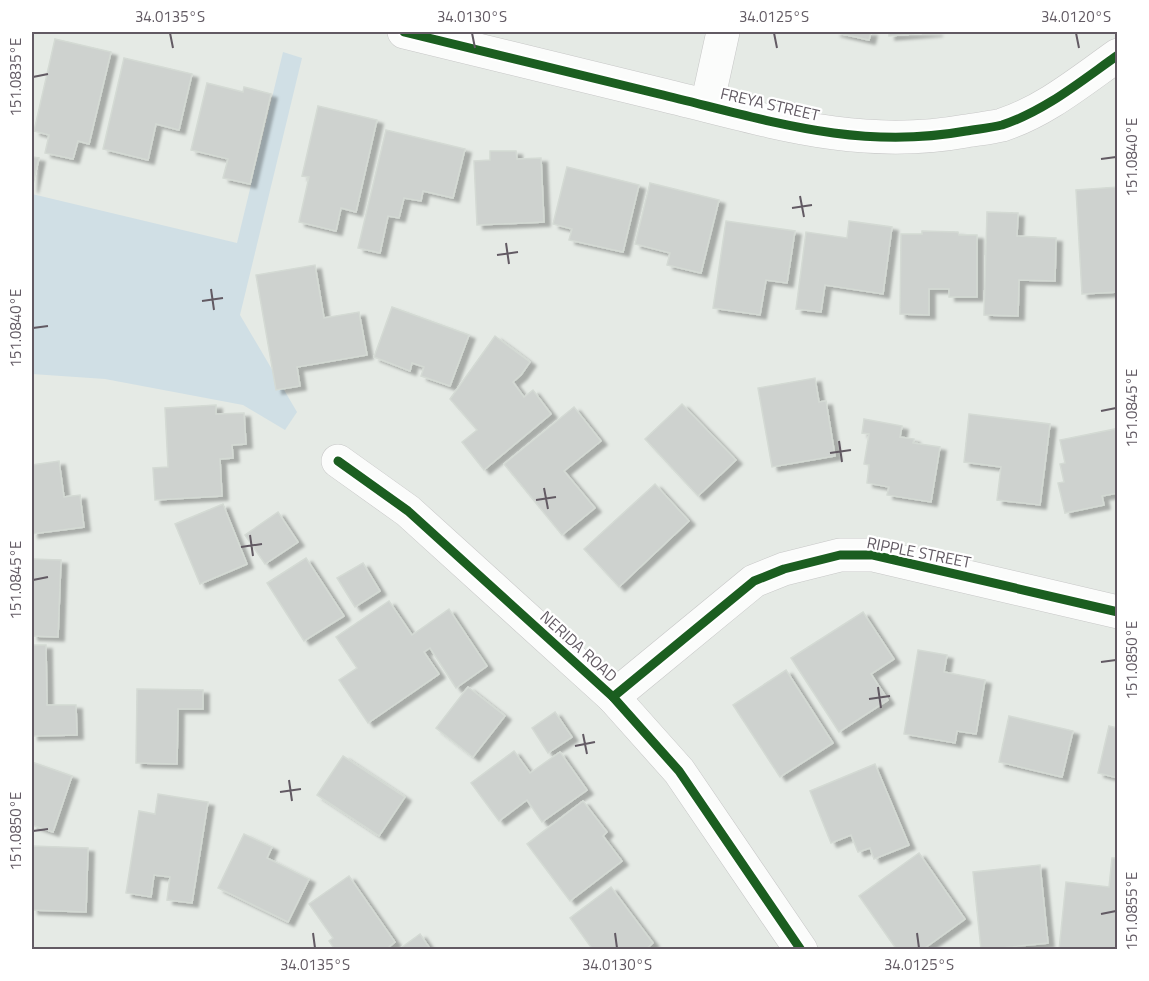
<svg xmlns="http://www.w3.org/2000/svg" width="1149" height="981" font-family="'Titillium Web',sans-serif">
<style>
.green{fill:#d0dfe5}
.building{fill:#ced2cf;stroke:#d4dad4;stroke-width:1.5;filter:url(#shadow)}
.lines{fill:none;stroke-linecap:round;stroke-linejoin:round}
.minor-casing{stroke:#c7c7c7;stroke-width:34}
.minor{stroke:#fbfcfb;stroke-width:33}
.cycleway-casing{stroke:#fff;stroke-width:13}
.cycleway{stroke:#1b5e20;stroke-width:9}
.ticks{fill:none;stroke:#625a63;stroke-width:2}
.labels{text-anchor:middle;stroke-width:4.5;stroke-linejoin:round;paint-order:stroke}
.street-label{font-size:16px;fill:#625a63;stroke:#fff}
.neatline{fill:none;stroke:#625a63;stroke-width:2}
.ticks-label{font-size:15px;text-anchor:middle;fill:#625a63}
</style>
<defs>
<filter id="shadow"><feDropShadow dx="6" dy="4" stdDeviation="1.5" flood-color="#0004"/></filter>
</defs>
<rect width="100%" height="100%" fill="#e5eae5"/>
<polygon class="green" points="283,52 302,58 240,315 297,412 285,430 243,405 105,379 32,374 32,194 237,243"/>
<g class="building">
<polygon points="834,32 871,32 869,40"/>
<polygon points="889,32 937,32 889,36"/>
<polygon points="55,39 111,52 89,144 78,141 73,159 45,153 49,135 34,131"/>
<polygon points="124,58 192,74 179,130 156,124 148,160 103,149"/>
<polygon points="207,83 243,92 244,87 271,94 250,184 223,178 228,159 191,150"/>
<polygon points="318,106 377,120 356,212 341,208 336,231 299,222 309,177 302,176"/>
<polygon points="386,130 465,149 453,198 423,191 421,201 404,198 399,218 388,216 380,253 358,248"/>
<polygon points="490,151 516,151 517,159 541,158 544,222 477,225 474,161 490,160"/>
<polygon points="32,157 39,158 32,189"/>
<polygon points="567,167 639,185 623,252 569,240 572,229 553,224"/>
<polygon points="650,183 719,200 701,273 667,265 670,253 635,244"/>
<polygon points="1118,187 1118,292 1082,294 1076,190"/>
<polygon points="987,212 1018,213 1017,236 1056,238 1055,281 1019,280 1018,316 984,315"/>
<polygon points="726,221 795,231 787,283 766,280 760,315 713,308"/>
<polygon points="849,221 892,227 883,294 825,285 821,312 796,309 806,232 847,238"/>
<polygon points="922,231 958,232 959,235 977,235 977,297 949,297 949,289 929,289 929,315 900,314 901,234 922,234"/>
<polygon points="315,265 324,318 359,312 367,355 297,367 300,386 276,390 256,275"/>
<polygon points="392,307 469,335 450,386 421,376 424,367 412,363 410,371 374,357"/>
<polygon points="495,336 530,362 521,375 513,382 524,397 533,390 551,414 484,470 462,442 477,430 450,399"/>
<polygon points="815,378 819,402 826,401 835,456 772,467 758,388"/>
<polygon points="682,404 736,460 698,496 645,439"/>
<polygon points="216,405 216,414 244,413 246,444 232,445 233,458 220,459 222,496 155,500 153,468 168,467 165,408"/>
<polygon points="574,407 601,441 564,471 595,508 562,535 504,464"/>
<polygon points="969,414 1050,424 1040,505 997,500 1001,467 964,462"/>
<polygon points="864,419 902,426 900,437 914,439 913,443 940,447 931,502 887,495 889,487 867,483 869,465 864,464 869,434 862,433"/>
<polygon points="1115,429 1118,441 1118,493 1102,496 1104,505 1065,513 1058,483 1064,482 1060,464 1065,463 1060,440"/>
<polygon points="59,461 64,497 80,495 84,527 32,534 32,465"/>
<polygon points="655,484 689,521 619,587 584,549"/>
<polygon points="223,504 247,564 200,584 175,524"/>
<polygon points="278,512 298,542 265,564 245,535"/>
<polygon points="306,558 344,616 304,641 267,583"/>
<polygon points="32,559 61,560 58,637 32,636"/>
<polygon points="363,563 380,591 355,607 337,578"/>
<polygon points="389,601 412,635 449,609 487,666 456,688 430,648 424,652 439,674 368,723 339,680 357,668 336,637"/>
<polygon points="863,612 894,659 871,674 888,700 839,732 791,658"/>
<polygon points="32,645 46,645 47,705 76,705 77,735 32,736"/>
<polygon points="918,650 947,655 944,672 985,680 976,734 957,731 955,743 904,734"/>
<polygon points="786,670 833,743 780,777 733,705"/>
<polygon points="468,687 505,716 473,757 436,728"/>
<polygon points="137,689 203,690 203,709 178,709 177,764 136,763"/>
<polygon points="555,712 572,737 548,753 532,728"/>
<polygon points="1009,716 1073,731 1062,777 999,762"/>
<polygon points="1109,726 1118,728 1118,778 1098,773"/>
<polygon points="514,751 530,773 560,752 587,790 542,822 527,800 499,821 471,783"/>
<polygon points="343,756 405,797 379,836 317,795"/>
<polygon points="32,762 72,776 53,832 32,825"/>
<polygon points="875,764 909,845 874,859 870,848 858,852 851,835 831,843 810,791"/>
<polygon points="158,794 208,802 192,903 167,900 170,877 154,875 151,897 126,893 139,811 155,814"/>
<polygon points="583,801 607,832 603,836 622,861 570,901 527,844"/>
<polygon points="244,834 272,847 267,858 309,879 288,922 218,888"/>
<polygon points="32,846 88,848 86,912 32,910"/>
<polygon points="919,853 965,919 922,950 897,950 859,896"/>
<polygon points="1112,858 1118,858 1118,950 1059,950 1066,882 1109,887"/>
<polygon points="1040,865 1048,943 981,950 973,872"/>
<polygon points="349,876 395,942 385,950 335,950 329,941 333,938 309,904"/>
<polygon points="611,887 653,943 645,950 593,950 570,918"/>
<polygon points="420,934 431,950 398,950"/>
</g>
<g class="lines">
<g class="minor-casing">
<g id="minor">
<path d="M404 32C489 52 574 73 659 94 764 119 856 151 966 131 978 129 990 128 1002 125 1045 111 1081 81 1118 55"/>
<polyline points="707,105 723,32"/>
<polyline points="338,461 408,511 613,697 679,771 801,950"/>
<polyline points="613,697 754,581 784,569 840,555 873,555 1118,612"/>
</g>
</g>
<use href="#minor" class="minor"/>
<g class="cycleway-casing">
<g id="cycleway">
<path d="M404 32C489 52 574 73 659 94 764 119 856 151 966 131 978 129 990 128 1002 125 1045 111 1081 81 1118 55"/>
<polyline points="338,461 408,511 613,697 679,771 801,950"/>
<polyline points="613,697 754,581 784,569 840,555 873,555 1118,612"/>
</g>
</g>
<use href="#cycleway" class="cycleway"/>
</g>
<path class="ticks" d="M170 33 173 48M472 33 475 48M774 33 777 48M1076 33 1079 48M33 77 48 74M1101 159 1116 157M800 196 804 217M792 208 812 205M506 243 509 264M497 255 518 252M211 289 214 310M202 301 223 298M33 328 48 326M1101 411 1116 408M839 441 842 462M830 453 851 450M544 488 548 509M536 500 556 497M250 535 253 556M241 547 262 544M33 580 48 577M1101 662 1116 660M878 687 881 708M869 699 890 696M583 734 587 754M575 746 595 742M289 780 292 801M280 792 301 789M33 831 48 829M1101 914 1116 911M313 933 315 948M615 933 617 948M917 933 919 948"/>
<g class="labels">
<g class="street-label">
<text transform="translate(770 104) rotate(13)" y="6">FREYA STREET</text>
<text transform="translate(919 552) rotate(11)" y="6">RIPPLE STREET</text>
<text transform="translate(579 646) rotate(42)" y="6">NERIDA ROAD</text>
</g>
</g>
<rect width="1149" height="981" fill="none" stroke="#ffffff" stroke-width="66"/>
<rect x="33" y="33" width="1083" height="915" class="neatline"/>
<g class="ticks-label">
<text x="170" y="22">34.0135°S</text>
<text x="472" y="22">34.0130°S</text>
<text x="774" y="22">34.0125°S</text>
<text x="1076" y="22">34.0120°S</text>
<text transform="translate(16 77) rotate(-90)" y="5">151.0835°E</text>
<text transform="translate(1132 157) rotate(-90)" y="5">151.0840°E</text>
<text transform="translate(16 328) rotate(-90)" y="5">151.0840°E</text>
<text transform="translate(1132 408) rotate(-90)" y="5">151.0845°E</text>
<text transform="translate(16 580) rotate(-90)" y="5">151.0845°E</text>
<text transform="translate(1132 660) rotate(-90)" y="5">151.0850°E</text>
<text transform="translate(16 831) rotate(-90)" y="5">151.0850°E</text>
<text transform="translate(1132 911) rotate(-90)" y="5">151.0855°E</text>
<text x="315" y="970">34.0135°S</text>
<text x="617" y="970">34.0130°S</text>
<text x="919" y="970">34.0125°S</text>
</g>
</svg>
